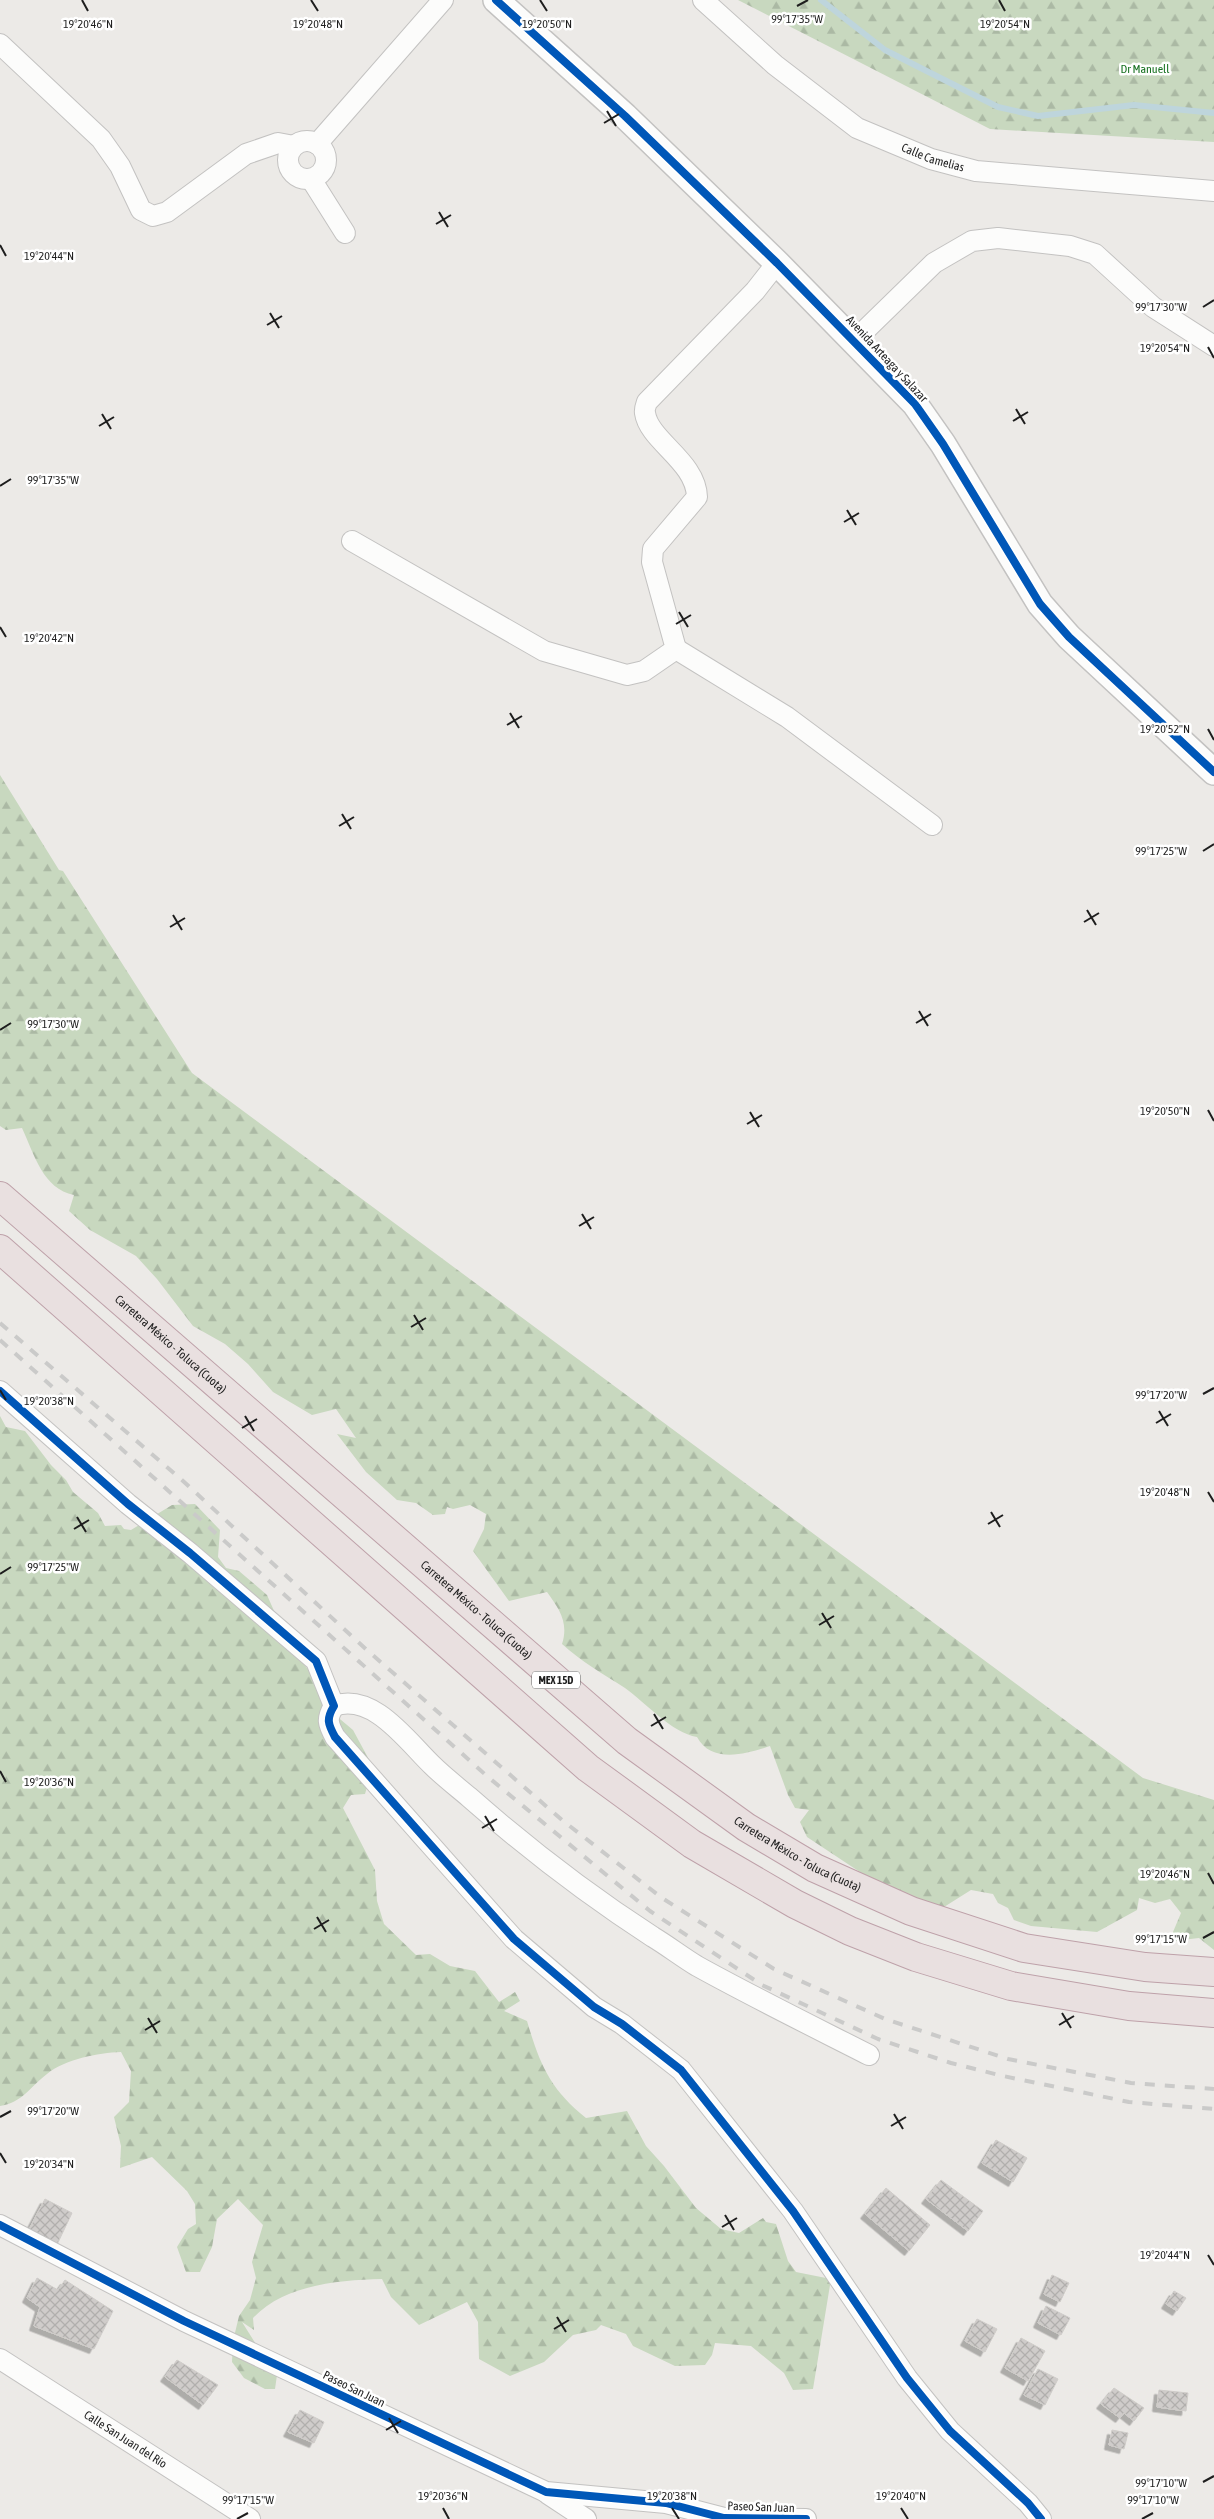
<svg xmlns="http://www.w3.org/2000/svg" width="1214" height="2519" font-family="'Asap Condensed',sans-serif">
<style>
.forest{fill:url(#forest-firs)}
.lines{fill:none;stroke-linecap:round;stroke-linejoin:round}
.stream{stroke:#bed5dc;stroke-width:6}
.building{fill:url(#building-cross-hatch);stroke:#cfccc9;filter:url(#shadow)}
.minor-casing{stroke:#c3c2c1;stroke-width:22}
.tertiary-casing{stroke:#c3c2c1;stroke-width:28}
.motorway-casing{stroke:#bea1a9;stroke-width:30}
.minor{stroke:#fcfcfb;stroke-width:20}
.tertiary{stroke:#fcfcfb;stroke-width:25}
.motorway{stroke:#e9e0e0;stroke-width:28}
.rail{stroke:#cacac9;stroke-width:4;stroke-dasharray:10 10;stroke-linecap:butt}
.cycleway-casing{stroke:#fff;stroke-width:11}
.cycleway{stroke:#0057b8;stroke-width:8}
.ticks{fill:none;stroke:#1e1e1e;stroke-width:2}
.labels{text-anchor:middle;stroke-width:5;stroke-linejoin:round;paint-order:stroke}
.shield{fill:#fff;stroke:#626262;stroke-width:1}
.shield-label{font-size:11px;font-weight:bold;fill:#1e1e1e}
.park-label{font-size:12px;fill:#177121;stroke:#fff}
.street-label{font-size:12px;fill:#1e1e1e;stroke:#fff}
.ticks-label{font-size:12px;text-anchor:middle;fill:#1e1e1e;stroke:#fff;stroke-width:5;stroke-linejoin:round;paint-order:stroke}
</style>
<defs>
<pattern id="forest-firs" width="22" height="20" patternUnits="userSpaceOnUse" patternTransform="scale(1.25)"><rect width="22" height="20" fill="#c8d8bf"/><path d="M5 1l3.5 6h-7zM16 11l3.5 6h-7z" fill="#abb9a4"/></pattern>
<pattern id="building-cross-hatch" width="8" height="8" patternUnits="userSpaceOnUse" patternTransform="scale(1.25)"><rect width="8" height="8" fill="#cfccca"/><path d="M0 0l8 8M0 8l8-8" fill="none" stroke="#b1afad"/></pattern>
<filter id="shadow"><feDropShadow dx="-4.5" dy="4.5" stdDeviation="0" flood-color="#0004"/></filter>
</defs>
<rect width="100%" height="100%" fill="#eceae7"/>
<g class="forest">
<polygon points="738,0 1214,0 1214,142 990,129"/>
<path d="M0 775 59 870 63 871 192 1073 1143 1778 1214 1800V1950L1199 1938 1173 1941V1932L1181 1913 1170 1899 1155 1903 1139 1898 1137 1910 1097 1932 1031 1926 1014 1920 1008 1908 998 1903 993 1894 971 1890 944 1907 897 1892 869 1878 807 1837 800 1822 809 1810 795 1808 788 1795 770 1746C747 1754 711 1764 697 1737 672 1733 646 1703 625 1688 603 1674 582 1662 562 1644 569 1622 559 1609 547 1592L509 1601 473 1551 484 1529 486 1514 470 1505 453 1509 447 1507 445 1514 433 1515 416 1503 397 1500 366 1472 337 1434 356 1438 336 1409 312 1415 273 1392 248 1364 225 1344 193 1326 157 1279 136 1256 90 1230 69 1211 74 1195C43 1189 34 1154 22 1128L6 1130 0 1126Z"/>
<path d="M0 1416 6 1427 25 1431 51 1465 66 1480 73 1492 98 1513 105 1526 121 1525 124 1529 131 1530 172 1505 195 1504 220 1530 218 1557 226 1568 239 1571 267 1595 290 1647 311 1673 328 1709 353 1730 373 1767 365 1794 351 1795 343 1808 375 1870 377 1901 384 1924 416 1955 430 1954 450 1966 475 1971 499 2002 515 1992 520 2001 504 2011 527 2021C540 2065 550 2089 586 2118L627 2111 646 2146 664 2166 696 2208 721 2229 739 2233 763 2218 766 2222 776 2224 788 2261 796 2272 831 2279 813 2389 793 2390 784 2373 751 2346 715 2343 712 2355 705 2365 675 2366 633 2346 626 2334 601 2325 596 2330 573 2335 544 2362 510 2376 479 2359 478 2322 467 2302 419 2325 391 2297 382 2279C338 2280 284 2285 253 2318L254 2330 242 2322 264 2357 278 2368 275 2389H265L244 2378 232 2362 233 2341 239 2316 250 2300 256 2278 252 2262 263 2225 238 2199 217 2219 212 2247 200 2272H186L177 2247 188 2229 196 2224 195 2204 187 2191 152 2157 120 2168 121 2146 114 2117 129 2102 131 2071 121 2052C98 2053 65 2059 47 2074 30 2087 22 2103 0 2106Z"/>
</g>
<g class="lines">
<polyline class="stream" points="821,0 885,50 998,107 1038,116 1134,105 1214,113"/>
</g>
<g class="building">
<polygon points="996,2140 1027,2158 1013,2182 982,2163"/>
<polygon points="941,2180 983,2211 968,2231 926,2199"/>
<polygon points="886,2188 930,2225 909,2251 865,2214"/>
<polygon points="45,2199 72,2213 53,2253 26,2235"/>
<polygon points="1052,2275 1069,2283 1060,2302 1044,2294"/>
<polygon points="37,2278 58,2290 65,2280 113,2311 94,2349 34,2326 40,2307 27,2298"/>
<polygon points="1174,2291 1186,2298 1177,2311 1166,2304"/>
<polygon points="1046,2306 1070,2318 1061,2335 1038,2323"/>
<polygon points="977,2319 997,2329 985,2352 965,2341"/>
<polygon points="1021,2338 1045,2351 1028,2381 1005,2368"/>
<polygon points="177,2360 218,2385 203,2405 165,2377"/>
<polygon points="1038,2369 1058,2379 1045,2405 1024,2395"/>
<polygon points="1114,2388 1144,2408 1134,2421 1124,2413 1120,2418 1101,2404"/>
<polygon points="1159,2390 1188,2393 1186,2411 1157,2407"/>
<polygon points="300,2410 324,2422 314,2443 288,2432"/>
<polygon points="1112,2430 1128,2433 1124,2449 1109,2445"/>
</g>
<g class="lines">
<g class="minor-casing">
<g id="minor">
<path id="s1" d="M703 0 775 65 857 128 931 159 976 171 1214 191"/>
<polyline points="0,44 101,139 120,166 141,210 153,216 167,212 246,154 278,143 294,146"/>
<circle cx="307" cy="160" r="19"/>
<polyline points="317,144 443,0"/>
<polyline points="311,179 345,233"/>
<polyline points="855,340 934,263 972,241 998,238 1070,246 1095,254 1153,307 1214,346"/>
<path d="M352 541 544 651 627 675 644 671 676 649 652 562 653 549 697 497C696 461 649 441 645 413 644 410 646 405 647 402L755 291 777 263"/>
<polyline points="676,649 787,717 932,825"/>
<path d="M0 1391 128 1504 190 1553 316 1661 334 1706C326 1719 328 1724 335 1737L514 1939 594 2007 622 2024 681 2070 793 2211 907 2378 950 2431 1028 2503 1041 2519"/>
<path d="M334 1706C373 1692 407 1741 432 1765 443 1776 456 1786 469 1797 527 1848 588 1895 653 1937 668 1946 682 1957 697 1966 753 1997 812 2026 869 2055"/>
<polyline points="0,2225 184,2321 546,2492 666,2503 724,2518 806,2519"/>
<path id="s2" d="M0 2359 250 2519"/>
<polyline points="548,2494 586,2519"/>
</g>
</g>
<g class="tertiary-casing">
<polyline id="tertiary" points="496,0 625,116 777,263 915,404 943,444 1040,604 1069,637 1214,772"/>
</g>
<g class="motorway-casing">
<g id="motorway">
<path id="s3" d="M0 1196 627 1741 746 1827 815 1868 911 1911 1024 1948 1145 1967 1214 1972"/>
<polyline points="0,1249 588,1768 692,1844 795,1904 850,1931 916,1957 1011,1986 1129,2006 1214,2013"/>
</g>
</g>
<use href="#minor" class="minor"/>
<use href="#tertiary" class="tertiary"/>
<use href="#motorway" class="motorway"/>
<g class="rail">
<polyline points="0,1323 183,1481 368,1651 562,1820 662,1898 774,1969 885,2019 1008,2059 1131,2083 1214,2089"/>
<polyline points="0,1340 488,1777 650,1911 762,1985 878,2039 951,2063 1003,2076 1129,2102 1214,2109"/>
</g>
<g class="cycleway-casing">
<g id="cycleway">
<polyline points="496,0 625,116 777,263 915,404 943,444 1040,604 1069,637 1214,772"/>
<path d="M0 1391 128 1504 190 1553 316 1661 334 1706C326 1719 328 1724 335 1737L514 1939 594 2007 622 2024 681 2070 793 2211 907 2378 950 2431 1028 2503 1041 2519"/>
<polyline points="0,2225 184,2321 546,2492 666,2503 724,2518 806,2519"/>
</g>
</g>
<use href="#cycleway" class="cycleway"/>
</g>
<path class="ticks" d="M82 0 88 11M311 0 318 11M540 0 547 11M999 0 1005 11M797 6 808 0M607 111 616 126M604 123 619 114M439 212 448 227M436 224 451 215M0 245 6 256M1203 307 1214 300M270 313 279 328M267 325 282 316M1208 347 1214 358M1016 409 1025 424M102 414 111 429M1013 421 1028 412M99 426 114 417M0 486 11 479M847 510 856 525M844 522 859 513M679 612 688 627M676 624 691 615M0 627 6 637M510 713 519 728M507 725 522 716M1208 729 1214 740M342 814 351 829M339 826 354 817M1203 851 1214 844M1087 910 1096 925M173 915 182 930M1084 922 1099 913M170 927 185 918M919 1011 928 1026M916 1023 931 1014M0 1030 11 1023M1208 1110 1214 1121M750 1112 759 1127M747 1124 762 1115M582 1214 591 1229M579 1226 594 1217M414 1315 423 1330M411 1327 426 1318M0 1390 6 1400M1203 1394 1214 1388M1159 1411 1168 1426M245 1416 254 1431M1156 1423 1171 1414M242 1428 257 1419M1208 1492 1214 1502M991 1512 1000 1527M77 1517 86 1532M988 1524 1003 1515M74 1529 89 1520M0 1574 11 1567M822 1613 831 1628M819 1625 834 1616M654 1714 663 1729M651 1726 666 1717M0 1771 6 1782M485 1816 494 1831M482 1828 497 1819M1208 1873 1214 1884M317 1917 326 1932M314 1929 329 1920M1203 1938 1214 1932M1062 2013 1071 2028M148 2018 157 2033M1059 2025 1074 2016M145 2030 160 2021M894 2114 903 2129M0 2117 11 2111M891 2126 906 2117M0 2153 6 2163M725 2215 734 2230M722 2227 737 2218M1208 2255 1214 2265M557 2317 566 2332M554 2329 569 2320M389 2418 398 2433M386 2430 401 2421M1203 2482 1214 2476M443 2508 449 2519M672 2508 679 2519M901 2508 908 2519M237 2519 248 2513M1142 2519 1153 2513"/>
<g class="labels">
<rect class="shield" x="532" y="1671.5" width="48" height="17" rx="4"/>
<g class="shield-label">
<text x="556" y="1684">MEX 15D</text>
</g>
<g class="park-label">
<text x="1145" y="73">Dr Manuell</text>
</g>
<g class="street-label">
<text dy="4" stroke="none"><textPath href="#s1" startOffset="282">Calle Camelias</textPath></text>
<text transform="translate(887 359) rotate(47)" y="4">Avenida Arteaga y Salazar</text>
<text dy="4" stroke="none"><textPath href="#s3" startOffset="226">Carretera México - Toluca (Cuota)</textPath></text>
<text dy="4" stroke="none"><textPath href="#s3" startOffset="631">Carretera México - Toluca (Cuota)</textPath></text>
<text dy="4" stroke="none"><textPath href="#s3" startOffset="1036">Carretera México - Toluca (Cuota)</textPath></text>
<text transform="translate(354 2389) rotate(26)" y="4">Paseo San Juan</text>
<text dy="4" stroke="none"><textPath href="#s2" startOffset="149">Calle San Juan del Río</textPath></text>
<text transform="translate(761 2507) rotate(2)" y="4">Paseo San Juan</text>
</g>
</g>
<g class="ticks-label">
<text x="797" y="23">99°17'35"W</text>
<text x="547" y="28">19°20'50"N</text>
<text x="88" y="28">19°20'46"N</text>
<text x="318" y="28">19°20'48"N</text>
<text x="1005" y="28">19°20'54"N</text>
<text x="49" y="260">19°20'44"N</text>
<text x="1161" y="311">99°17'30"W</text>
<text x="1165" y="352">19°20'54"N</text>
<text x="53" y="484">99°17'35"W</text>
<text x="49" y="642">19°20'42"N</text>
<text x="1165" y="733">19°20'52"N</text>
<text x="1161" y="855">99°17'25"W</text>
<text x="53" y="1028">99°17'30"W</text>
<text x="1165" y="1115">19°20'50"N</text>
<text x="1161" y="1399">99°17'20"W</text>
<text x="49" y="1405">19°20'38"N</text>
<text x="1165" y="1496">19°20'48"N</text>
<text x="53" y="1571">99°17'25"W</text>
<text x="49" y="1786">19°20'36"N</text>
<text x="1165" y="1878">19°20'46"N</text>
<text x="1161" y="1943">99°17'15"W</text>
<text x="53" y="2115">99°17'20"W</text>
<text x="49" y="2168">19°20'34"N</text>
<text x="1165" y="2259">19°20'44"N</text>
<text x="1161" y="2487">99°17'10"W</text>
<text x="443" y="2500">19°20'36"N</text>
<text x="672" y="2500">19°20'38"N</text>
<text x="901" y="2500">19°20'40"N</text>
<text x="248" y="2504">99°17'15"W</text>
<text x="1153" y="2504">99°17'10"W</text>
</g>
</svg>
